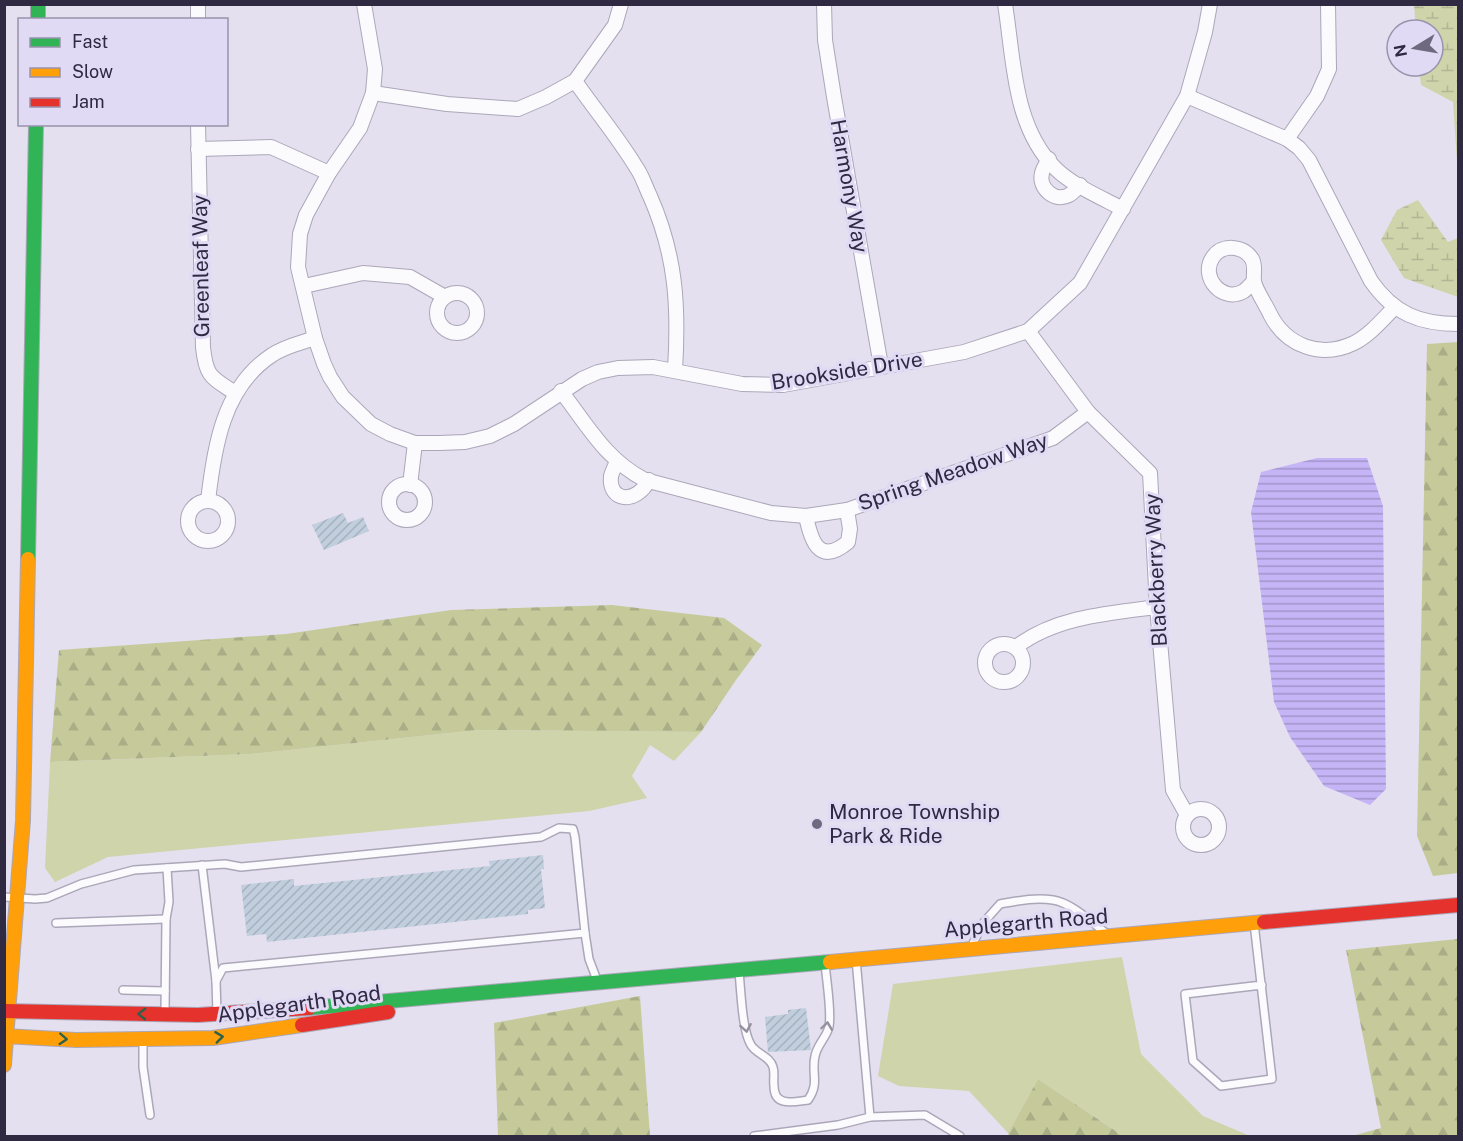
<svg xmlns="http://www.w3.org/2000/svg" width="1463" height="1141" font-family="'Public Sans',sans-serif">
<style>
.grass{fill:#d0d4ab}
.forest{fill:url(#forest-firs)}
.wetland{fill:url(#wetland-marsh)}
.water{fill:url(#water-rules)}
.building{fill:url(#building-hatch)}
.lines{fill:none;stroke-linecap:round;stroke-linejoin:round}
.lane-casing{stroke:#aba7b9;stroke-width:10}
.street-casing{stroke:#aba7b9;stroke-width:16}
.fast-casing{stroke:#aba7b9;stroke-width:16}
.slow-casing{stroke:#aba7b9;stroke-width:16}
.jam-casing{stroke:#aba7b9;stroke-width:16}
.lane{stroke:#fbfafd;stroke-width:7}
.street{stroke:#fbfafd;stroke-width:14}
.fast{stroke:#30b455;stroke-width:14}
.slow{stroke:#ff9f0a;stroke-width:14}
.jam{stroke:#e5322d;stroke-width:14}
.oneway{stroke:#2f614a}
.oneway2{stroke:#9592a0}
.poi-dot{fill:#6e697f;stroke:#e0daf5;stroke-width:2}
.labels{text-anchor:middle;stroke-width:6;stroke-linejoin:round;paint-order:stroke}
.street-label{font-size:21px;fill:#2f2942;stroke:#e0daf5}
.poi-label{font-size:21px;fill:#2f2942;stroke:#e0daf5;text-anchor:start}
</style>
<defs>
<pattern id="forest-firs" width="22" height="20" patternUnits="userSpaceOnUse" patternTransform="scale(1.5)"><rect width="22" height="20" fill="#c6ca9b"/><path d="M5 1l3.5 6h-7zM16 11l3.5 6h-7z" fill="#aaae87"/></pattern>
<pattern id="wetland-marsh" width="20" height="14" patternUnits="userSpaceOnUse" patternTransform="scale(1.5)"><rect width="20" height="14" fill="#d0d4ab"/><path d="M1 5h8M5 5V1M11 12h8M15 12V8" fill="none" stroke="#b3b694"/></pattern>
<pattern id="water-rules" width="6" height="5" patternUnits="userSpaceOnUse" patternTransform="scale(1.5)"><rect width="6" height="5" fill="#c6b5f6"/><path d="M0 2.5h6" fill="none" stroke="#a193c9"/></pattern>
<pattern id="building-hatch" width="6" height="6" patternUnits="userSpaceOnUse" patternTransform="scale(1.5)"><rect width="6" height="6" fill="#c1cedd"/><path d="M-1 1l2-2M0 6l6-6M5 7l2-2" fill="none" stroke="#a6b1bf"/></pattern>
</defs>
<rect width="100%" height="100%" fill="#e4e0ef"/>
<g class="grass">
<polygon points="478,730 701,732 674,761 650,745 632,776 647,798 589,811 108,857 55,882 45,868 50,762 251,754"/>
<polygon points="1122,957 1141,1054 1203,1116 1250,1136 1123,1136 1038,1079 1008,1133 969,1091 899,1086 878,1076 893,984"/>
</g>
<g class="forest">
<polygon points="1458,342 1458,873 1433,876 1417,836 1427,344"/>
<polygon points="612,605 724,618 762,645 736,680 701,732 478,730 251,754 50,762 59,650 286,634 451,610"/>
<polygon points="1458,939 1458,1136 1352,1136 1381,1128 1346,950"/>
<polygon points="640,996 650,1136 498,1136 494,1023"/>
<polygon points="1038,1079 1123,1136 1009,1136 1008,1133"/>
</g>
<g class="wetland">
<polygon points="1414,5 1458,5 1458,177 1453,102 1421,85 1419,66 1433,66 1433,30 1416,30"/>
<polygon points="1418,200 1448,242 1458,238 1458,297 1404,278 1381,240 1397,210"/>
</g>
<polygon class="water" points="1317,458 1367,458 1383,506 1386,789 1370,805 1324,786 1290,737 1274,702 1251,512 1261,472"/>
<g class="building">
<polygon points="343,513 348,523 363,517 369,531 324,550 312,525"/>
<polygon points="543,855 544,869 541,869 545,908 528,910 528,914 267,942 266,934 247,936 241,885 294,879 294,886 490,866 489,861"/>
<polygon points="806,1008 811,1050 768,1052 765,1017 788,1014 788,1010"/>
</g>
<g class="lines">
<g class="lane-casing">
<g id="lane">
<polyline points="202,865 216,981"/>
<polyline points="4,897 35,899 47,898 81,884 134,870 225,864 241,867 541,837 559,828 573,829 575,837 585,933 223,968 216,981 217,1014"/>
<polyline points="56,923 166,919"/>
<polyline points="1254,923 1272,1079 1221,1086 1193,1061 1185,994 1262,985"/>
<polyline points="585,933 589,959 597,980"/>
<path d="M971 947 984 922 1000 904C1017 901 1035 897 1053 900 1072 903 1091 922 1106 933"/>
<path d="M739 972C741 990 742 1031 751 1045 756 1054 770 1056 773 1067 775 1073 773 1080 774 1086 774 1107 793 1102 808 1100 820 1083 811 1074 815 1056 817 1045 826 1038 829 1027 832 1011 826 979 825 962"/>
<polyline points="123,990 165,991"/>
<polyline points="165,1012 166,919 169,902 167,868"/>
<polyline points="143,1041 143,1067 150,1115"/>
<polyline points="870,1117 925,1115 960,1136"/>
<polyline points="754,1136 838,1125 870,1117 856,959"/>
</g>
</g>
<g class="street-casing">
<g id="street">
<polyline points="364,4 375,69 373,93 360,128 329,173 306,215 300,234 298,267 315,338 324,364 330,377 343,397 371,424 390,434 415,443 440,443 465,442 490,436 514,424 582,379 598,372 618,368 653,367 742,384 783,385 964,352 1028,331 1080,283 1187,96 1205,32 1210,4"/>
<polyline points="824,4 825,40 834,97 881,366"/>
<path d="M1005 4C1014 60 1013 127 1056 169 1072 185 1102 198 1123 209"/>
<polyline points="198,20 198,4"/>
<path d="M575 81C595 110 618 137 636 167 642 175 645 186 650 196 676 255 679 306 675 370"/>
<polyline points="373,93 447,104 518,109 546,97 575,81 615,25 621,4"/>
<path d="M1187 96 1287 139 1299 148 1309 160 1371 281C1394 314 1420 324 1458 324"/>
<path d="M198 124 203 347C206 377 211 377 235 393"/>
<polyline points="1287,139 1317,96 1329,69 1328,4"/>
<polyline points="198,149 271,147 329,173"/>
<path d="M1049 159C1047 163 1043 168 1042 173 1038 188 1055 203 1069 195 1073 193 1077 188 1080 185"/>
<path d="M1254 281C1251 284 1248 288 1244 291 1223 304 1199 277 1213 257 1222 244 1243 245 1252 259 1256 267 1253 273 1254 281 1255 289 1266 305 1270 314 1286 346 1321 359 1354 343 1370 335 1383 319 1395 307"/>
<polyline points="304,286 363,273 410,277 445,297"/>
<circle cx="457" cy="313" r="20"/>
<polyline points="1028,331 1088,412 1150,473 1157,607 1173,790 1187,815"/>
<path d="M561 391C587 425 606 460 645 480L771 513 806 516 847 510 1053 438 1088 412"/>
<path d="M617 462C615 466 612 472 611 476 608 502 636 505 649 480"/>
<circle cx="407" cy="502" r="18"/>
<polyline points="410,485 415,443"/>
<path d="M208 501C214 448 223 387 272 355 285 346 301 343 315 338"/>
<circle cx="208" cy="521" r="20"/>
<path d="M806 516C811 541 819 566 848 542L850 529 847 510"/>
<circle cx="1004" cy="663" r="19"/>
<path d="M1016 647C1055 617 1109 613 1157 607"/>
<circle cx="1201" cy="827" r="18"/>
</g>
</g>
<g class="fast-casing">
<g id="fast">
<polyline points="38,4 38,20"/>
<polyline points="28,559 36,124"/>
<polyline points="309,1008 830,962"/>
</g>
</g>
<g class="slow-casing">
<g id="slow">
<polyline points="830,962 1264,922"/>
<polyline points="4,1036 76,1040 213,1038 302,1025"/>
<polyline points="4,1065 23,820 28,559"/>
</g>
</g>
<g class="jam-casing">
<g id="jam">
<polyline points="1264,922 1458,905"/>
<polyline points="4,1011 198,1015 309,1008"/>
<polyline points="302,1025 388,1012"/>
</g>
</g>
<use href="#lane" class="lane"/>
<use href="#street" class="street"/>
<use href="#fast" class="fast"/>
<use href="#slow" class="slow"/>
<use href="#jam" class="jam"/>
</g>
<defs><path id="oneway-chevron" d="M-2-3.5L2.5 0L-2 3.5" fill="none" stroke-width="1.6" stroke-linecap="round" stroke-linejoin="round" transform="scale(1.5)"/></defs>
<g class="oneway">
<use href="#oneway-chevron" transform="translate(142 1014) rotate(-179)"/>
<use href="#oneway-chevron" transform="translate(219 1037) rotate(-7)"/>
<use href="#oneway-chevron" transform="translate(63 1039) rotate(3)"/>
</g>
<g class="oneway2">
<use href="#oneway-chevron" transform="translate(827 1026) rotate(-82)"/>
<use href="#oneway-chevron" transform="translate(746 1028) rotate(80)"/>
</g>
<circle class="poi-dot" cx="817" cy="824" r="6"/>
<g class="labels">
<g class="street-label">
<text transform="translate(849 186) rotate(80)" y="7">Harmony Way</text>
<text transform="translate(201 266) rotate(-91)" y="7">Greenleaf Way</text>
<text transform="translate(847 371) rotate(-9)" y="7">Brookside Drive</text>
<text transform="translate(953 472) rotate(-19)" y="7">Spring Meadow Way</text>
<text transform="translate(1156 570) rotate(-93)" y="7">Blackberry Way</text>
<text transform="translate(1026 923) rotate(-5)" y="7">Applegarth Road</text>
<text transform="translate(299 1004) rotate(-8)" y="7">Applegarth Road</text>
</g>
<g class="poi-label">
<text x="829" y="819">Monroe Township<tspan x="829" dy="24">Park &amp; Ride</tspan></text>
</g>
</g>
<rect width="1463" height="1141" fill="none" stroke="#2f2942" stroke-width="12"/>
<rect x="18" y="18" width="210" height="108" fill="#e0daf5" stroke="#9993ad" stroke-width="1.5"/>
<rect x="30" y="38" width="30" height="9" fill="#30b455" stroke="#9993ad" stroke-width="1.5"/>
<text x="72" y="48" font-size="18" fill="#2f2942">Fast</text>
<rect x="30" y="68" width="30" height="9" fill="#ff9f0a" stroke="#9993ad" stroke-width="1.5"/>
<text x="72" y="78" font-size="18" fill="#2f2942">Slow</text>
<rect x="30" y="98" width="30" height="9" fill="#e5322d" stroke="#9993ad" stroke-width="1.5"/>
<text x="72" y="108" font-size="18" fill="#2f2942">Jam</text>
<g transform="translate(1415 48) rotate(259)"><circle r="28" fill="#e0daf5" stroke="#9993ad" stroke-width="1.5"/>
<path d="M0-4.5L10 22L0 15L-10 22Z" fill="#6e697f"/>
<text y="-9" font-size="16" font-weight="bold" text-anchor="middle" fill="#2f2942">N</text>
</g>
</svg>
